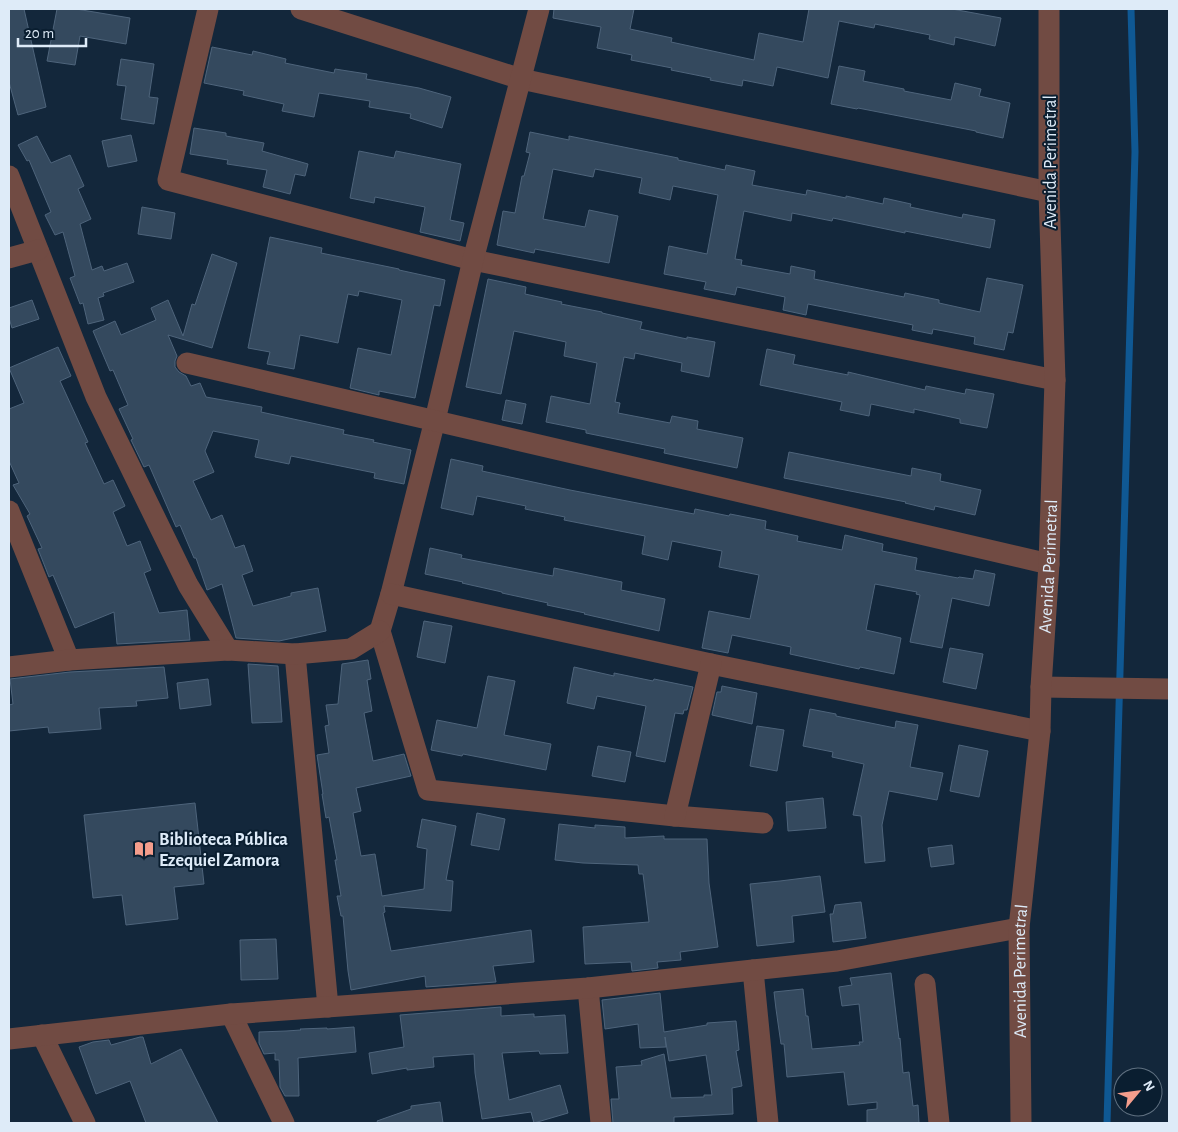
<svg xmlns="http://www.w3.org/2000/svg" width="1178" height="1132" font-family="'Alegreya Sans',sans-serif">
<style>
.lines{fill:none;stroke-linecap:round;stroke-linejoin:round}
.stream{stroke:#0f5893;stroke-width:7}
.building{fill:#34495e;stroke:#4e647b}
.minor{stroke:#714b43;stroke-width:21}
.labels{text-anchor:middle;stroke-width:4;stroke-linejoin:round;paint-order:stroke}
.street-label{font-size:18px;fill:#deebf8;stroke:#0a1e30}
.poi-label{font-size:18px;font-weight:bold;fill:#deebf8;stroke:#0a1e30;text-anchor:start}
</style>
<rect width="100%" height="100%" fill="#13273b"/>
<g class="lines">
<polyline class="stream" points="1107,1123 1135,152 1131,9"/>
</g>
<g class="building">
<polygon points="9,9 24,9 46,107 18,115 9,82"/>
<polygon points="57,9 76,9 130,18 126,44 80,36 75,65 47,61"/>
<polygon points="554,9 634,9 630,29 672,38 671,42 754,60 759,33 803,42 809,9 952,9 1001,18 995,46 955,37 954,45 929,39 930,35 875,24 874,28 839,21 828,78 777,67 773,86 743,80 742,86 710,80 711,78 671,70 672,68 631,60 632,55 597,48 601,27 553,18"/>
<polygon points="212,47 252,55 253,51 286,59 285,63 334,73 335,69 367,74 366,79 419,88 451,97 442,128 410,118 411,114 369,107 370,101 319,93 314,117 282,111 284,104 243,95 244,91 204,83"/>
<polygon points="121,59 154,64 149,97 158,98 154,124 121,119 126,86 117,85"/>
<polygon points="839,66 865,71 863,81 904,89 904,91 951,100 955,83 981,89 979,96 1010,103 1003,138 976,132 976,131 858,108 857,109 831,104"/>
<polygon points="194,128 226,133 226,136 264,143 262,151 308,164 305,176 295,174 290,194 263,187 267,170 227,164 228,160 190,154"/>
<polygon points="530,132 569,140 569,136 678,158 678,160 725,170 726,165 755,171 752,185 806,195 807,190 846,198 846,196 883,204 884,198 911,204 910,207 962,218 963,214 995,220 990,248 905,231 905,233 833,218 832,221 792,213 791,221 744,211 735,259 742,260 741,265 790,274 791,266 815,271 814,279 904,297 905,293 939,300 939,303 980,312 987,278 1023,285 1013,333 1008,332 1004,350 974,344 975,337 933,329 932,334 912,330 913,325 808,304 806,315 783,310 785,297 737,287 735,295 704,289 706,282 664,274 669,246 707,254 718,195 673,186 670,200 639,193 642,178 595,169 593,177 553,169 543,219 585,227 589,210 618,216 609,263 535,249 534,253 497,245 503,211 515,213 522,176 524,176 530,153 526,152"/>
<polygon points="131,135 137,161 108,167 102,141"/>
<polygon points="37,136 51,163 70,155 84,186 78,189 91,219 80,224 92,270 102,266 104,271 127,263 134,282 103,293 104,296 98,298 104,320 88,324 83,303 80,304 70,278 75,276 63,232 55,235 45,215 51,212 29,160 27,161 18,145"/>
<polygon points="359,151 394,158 396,151 461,164 450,220 464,223 460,241 420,232 425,207 375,197 374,203 350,198"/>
<polygon points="142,207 175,213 171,239 138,234"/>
<polygon points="270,237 322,248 321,253 399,269 399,270 445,280 440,306 434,305 415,398 379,391 379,395 350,388 358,348 391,355 402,300 359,291 358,296 348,294 338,343 300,335 294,369 267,364 270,352 248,348"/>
<polygon points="212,254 237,263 212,348 168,335 177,356 175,361 175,367 179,372 186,376 191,386 200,383 206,397 262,407 261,412 344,430 343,434 374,440 373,442 411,450 404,484 374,478 375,473 291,456 289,464 255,457 259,440 213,431 205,451 214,472 193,481 211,520 222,515 235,548 244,545 253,571 242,575 253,606 291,596 291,593 318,588 326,631 279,641 236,638 222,584 207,590 196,558 194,558 180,525 176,527 149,465 144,467 131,440 133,439 119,409 128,405 113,370 110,371 93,331 115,321 121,335 156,320 151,308 168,300 183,336 192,304 195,305"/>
<polygon points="488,279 526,287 525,294 562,302 561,304 602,312 602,313 642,322 640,329 687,339 687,337 715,342 709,377 681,371 682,363 635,353 634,359 624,357 615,402 620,403 618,413 670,423 672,416 698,421 697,429 743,438 737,468 664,453 665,449 586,433 586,430 546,422 551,396 590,404 597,363 564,356 566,342 514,331 501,394 466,387"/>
<polygon points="32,300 39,319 12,328 9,318 9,308"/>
<polygon points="58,347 71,376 60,381 88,442 85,443 104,484 113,480 125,506 113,512 127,546 140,541 151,570 144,573 159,613 187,610 190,640 117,644 114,612 75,628 53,575 49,577 38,549 42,548 27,516 30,514 13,485 19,483 9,461 9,409 24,403 9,368"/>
<polygon points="767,349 795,355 793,364 848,375 848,372 925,390 926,386 965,394 966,389 994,394 987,428 960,423 960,419 914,409 914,413 871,404 869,416 840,410 842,402 760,385"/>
<polygon points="506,400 526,404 522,424 502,420"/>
<polygon points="789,452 911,476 912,468 941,474 940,481 981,490 975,515 935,506 934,510 905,503 906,502 784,478"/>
<polygon points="451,459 483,466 482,471 570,490 694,514 695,509 729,516 730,514 766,521 765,529 798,536 797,541 842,550 845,535 883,544 882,551 917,558 915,570 958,578 959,577 973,579 975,570 995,574 989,606 952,598 942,648 910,642 920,595 916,594 917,592 875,584 866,630 901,638 894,674 860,667 859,669 790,654 791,647 732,635 728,653 702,648 709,611 750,619 759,575 719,567 722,551 672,541 668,560 642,554 645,536 564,520 565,517 525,509 526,506 477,496 473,515 441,508"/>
<polygon points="430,548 462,555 461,558 553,576 554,568 622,582 621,590 665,599 659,631 584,614 585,613 547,605 548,603 502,593 502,592 462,583 463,582 425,574"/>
<polygon points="424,621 452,626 445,663 417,657"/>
<polygon points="950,648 983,654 976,689 943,682"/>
<polygon points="368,660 371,679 367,680 372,711 364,713 373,761 404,754 411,776 356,788 361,811 353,813 361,856 375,854 382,896 424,889 427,849 417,847 422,819 456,826 446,880 453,881 451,911 384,906 385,912 383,913 391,951 531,930 534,962 493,966 496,982 426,987 425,976 351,990 348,971 343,916 341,916 337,896 341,896 335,860 337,860 329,817 326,818 322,794 323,794 317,755 329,753 325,726 329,725 326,705 338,704 342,664"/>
<polygon points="248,664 278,666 282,722 252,723"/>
<polygon points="164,667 168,698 136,701 137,706 99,708 101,729 49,733 48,727 9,731 9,705 13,704 10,679 70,672"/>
<polygon points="574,667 614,676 614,673 653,681 654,679 693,687 687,710 684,710 683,714 675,713 665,762 636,756 646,706 597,696 594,709 567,703"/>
<polygon points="488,676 515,681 504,735 551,744 546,770 463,754 462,756 431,750 437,720 477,728"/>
<polygon points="208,679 211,705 180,709 177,683"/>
<polygon points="722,686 757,693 752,724 712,715 717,692 721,692"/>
<polygon points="810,709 836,714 836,716 895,728 896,721 918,725 910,767 943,773 937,800 889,791 882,825 885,861 865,863 861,816 853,815 864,764 832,757 833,752 803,746"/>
<polygon points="757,726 784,730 777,771 750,766"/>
<polygon points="959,745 988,751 979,797 950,791"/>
<polygon points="598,746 631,752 625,782 592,776"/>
<polygon points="823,798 826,828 788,831 786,802"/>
<polygon points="195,803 204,884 174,887 178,919 126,925 122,895 93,898 84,815"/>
<polygon points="477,813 505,819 499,850 471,845"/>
<polygon points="559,824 595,828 595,825 625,827 625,838 664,836 664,839 707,839 709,883 718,947 680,952 681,960 657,962 658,968 632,971 631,962 585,964 583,927 649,922 643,874 639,874 638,865 583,863 555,860"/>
<polygon points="952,845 954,864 931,867 928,848"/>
<polygon points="820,876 825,912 792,916 794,942 757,946 750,884 780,881"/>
<polygon points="861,902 866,938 833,942 830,914 833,914 835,905"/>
<polygon points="276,939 278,979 241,980 240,940"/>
<polygon points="891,973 899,1039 900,1038 903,1073 909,1072 913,1106 918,1105 919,1123 867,1123 867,1110 877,1109 877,1102 848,1105 844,1072 787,1077 784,1044 781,1044 776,1009 774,992 803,989 806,1016 808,1016 812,1049 860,1045 859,1042 863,1042 859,1004 842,1006 839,987 852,985 850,978"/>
<polygon points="660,993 664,1032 707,1025 707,1023 736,1021 739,1050 736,1051 742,1086 732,1088 733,1114 674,1117 674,1123 613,1123 611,1099 619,1099 616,1067 642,1065 641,1061 664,1054 671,1098 704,1097 704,1095 712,1095 706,1055 669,1061 665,1037 666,1047 640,1048 638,1024 605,1029 602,1000"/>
<polygon points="501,1007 501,1016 534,1014 534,1017 565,1015 568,1053 540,1054 539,1051 502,1053 509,1100 560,1085 568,1113 534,1123 531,1112 482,1119 475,1073 474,1054 433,1057 434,1067 407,1070 407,1068 372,1074 369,1053 404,1047 400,1015"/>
<polygon points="354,1027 356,1052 298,1058 299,1096 285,1096 280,1087 279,1060 275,1060 275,1053 264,1054 259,1043 259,1032 286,1031 301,1030 300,1029 327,1028 327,1029"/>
<polygon points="140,1037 143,1037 151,1064 181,1049 218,1123 146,1123 130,1081 96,1094 79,1047 93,1042 109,1040 111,1045"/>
<polygon points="440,1102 443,1123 378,1123 377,1121 411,1109 411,1106"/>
</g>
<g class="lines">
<g class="minor">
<polyline points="208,9 168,180 473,260 1055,380"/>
<polyline points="301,9 521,79 1049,192"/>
<polyline points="539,9 473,260 435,420 391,594 380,631 428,790 675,816 763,823"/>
<polyline points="9,176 96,397 188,585 228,650"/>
<polyline points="9,258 38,250"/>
<polyline points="187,363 1049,564"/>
<polyline points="9,511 69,660"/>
<polyline points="391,594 711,664 1040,731"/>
<polyline points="295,654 328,1007"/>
<polyline points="9,667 69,660 228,650 295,654 351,649 380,631"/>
<polyline points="1041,687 1169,689"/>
<polyline points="675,816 711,664"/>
<polyline points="753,970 768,1123"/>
<polyline points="925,984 939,1123"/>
<polyline points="588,988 601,1123"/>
<polyline points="231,1014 284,1123"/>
<polyline points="42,1035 85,1123"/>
<polyline points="9,1039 231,1014 588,988 753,970 837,961 1019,928"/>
<path id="s1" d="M1021 1123 1019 928 1040 731 1041 687 1049 564 1055 380 1049 192V9"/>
</g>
</g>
<defs>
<g id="library-bare" transform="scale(1.5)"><path d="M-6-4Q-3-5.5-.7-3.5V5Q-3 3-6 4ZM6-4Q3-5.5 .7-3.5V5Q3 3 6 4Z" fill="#f49d8c" stroke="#0a1e30" stroke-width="2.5" paint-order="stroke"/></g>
</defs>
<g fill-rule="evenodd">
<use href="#library-bare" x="144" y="849"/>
</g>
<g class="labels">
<g class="street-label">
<text transform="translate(1050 162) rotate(-90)" y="6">Avenida Perimetral</text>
<text dy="6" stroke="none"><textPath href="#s1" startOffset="558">Avenida Perimetral</textPath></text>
<text dy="6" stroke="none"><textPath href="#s1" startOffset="152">Avenida Perimetral</textPath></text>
</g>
<g class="poi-label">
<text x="159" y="845">Biblioteca Pública<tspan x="159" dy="21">Ezequiel Zamora</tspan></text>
</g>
</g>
<rect width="1178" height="1132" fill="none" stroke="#deebf8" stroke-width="20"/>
<g transform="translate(1138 1092) rotate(61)"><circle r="24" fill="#0a1e30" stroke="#5f7080"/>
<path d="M0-4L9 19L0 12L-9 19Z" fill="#f49d8c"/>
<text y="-8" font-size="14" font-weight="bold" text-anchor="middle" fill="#deebf8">N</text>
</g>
<path d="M18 38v8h68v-8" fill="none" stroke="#deebf8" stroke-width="2.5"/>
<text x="25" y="38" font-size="15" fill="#deebf8" stroke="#0a1e30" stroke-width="4" paint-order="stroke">20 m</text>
</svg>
